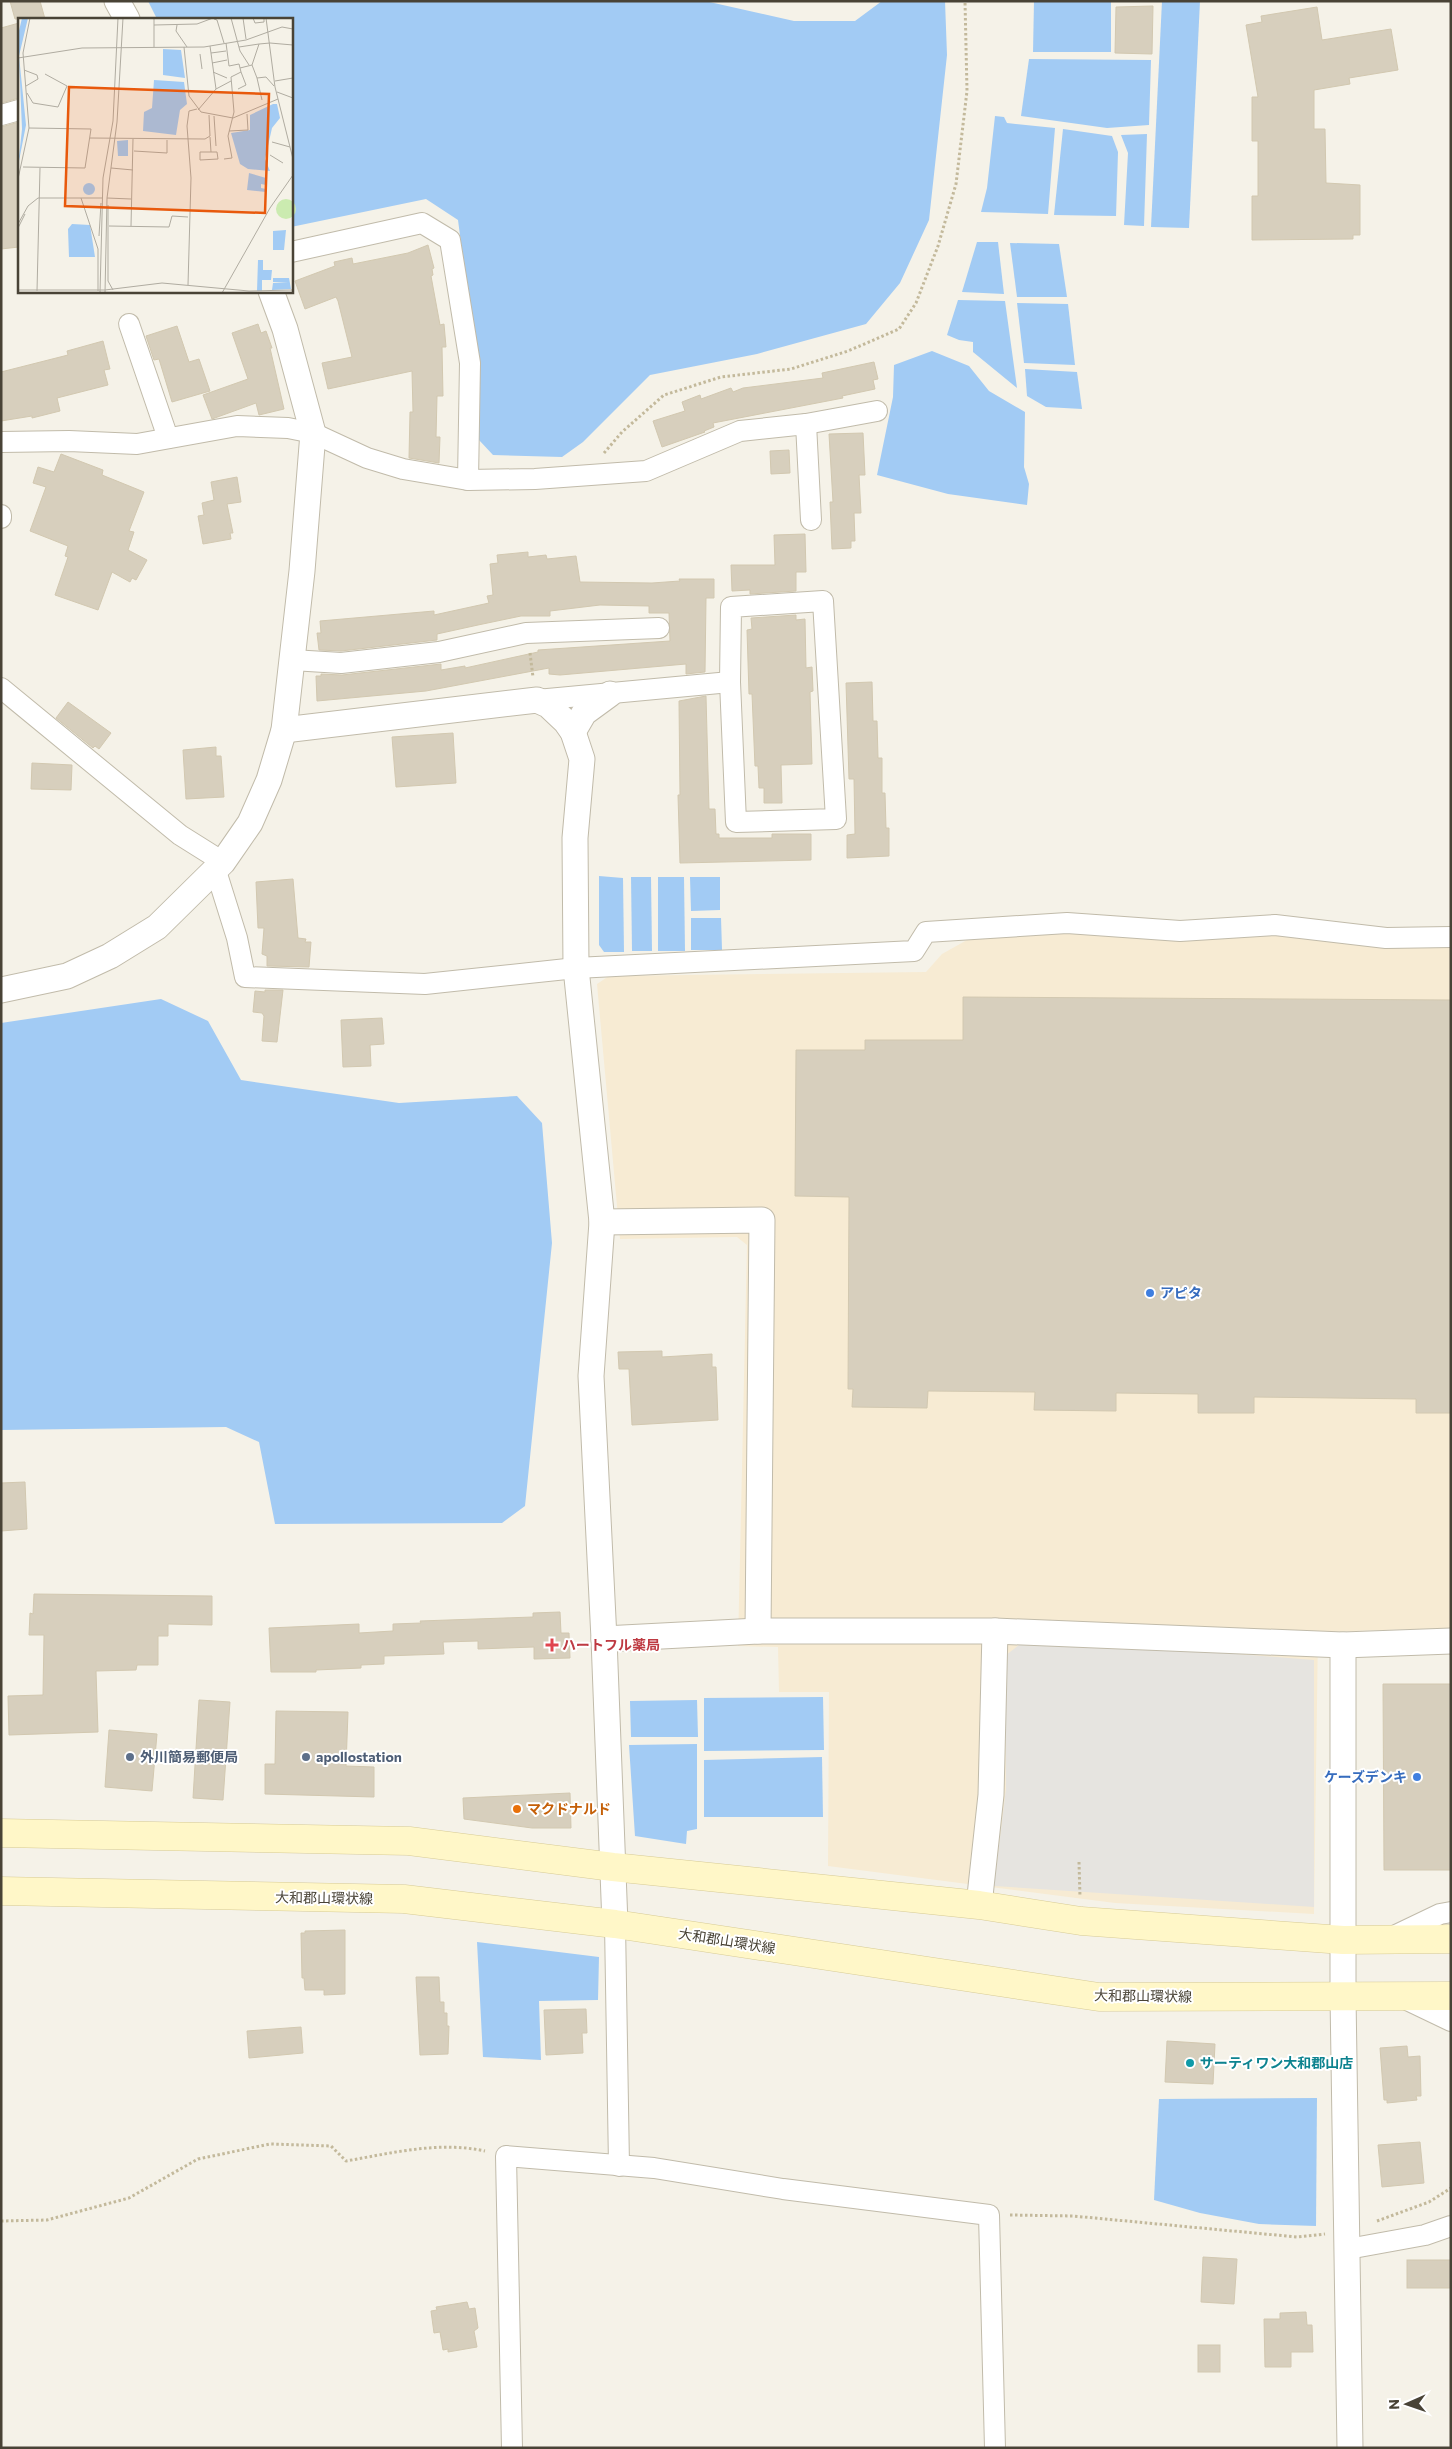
<svg xmlns="http://www.w3.org/2000/svg" width="1452" height="2449" font-family="Commissioner,'Noto Sans JP',sans-serif">
<style>
.commercial{fill:#f7ebd3}
.parking{fill:#e6e4e0}
.water{fill:#a2cbf4}
.building{fill:#d7cfbd;stroke:#d2c8b0}
.lines{fill:none;stroke-linecap:round;stroke-linejoin:round}
.minor-casing{stroke:#c1bbaa;stroke-width:22}
.tertiary-casing{stroke:#c1bbaa;stroke-width:27}
.secondary-casing{stroke:#d7cb96;stroke-width:29}
.path{stroke:#c3b99b;stroke-width:3;stroke-dasharray:2.5 2.5;stroke-linecap:butt}
.minor{stroke:#fff;stroke-width:20}
.tertiary{stroke:#fff;stroke-width:25}
.secondary{stroke:#fff7c8;stroke-width:28}
.shop-dot{fill:#3f7fe0;stroke:#fff;stroke-width:2}
.health-dot{fill:#e0444e;stroke:#fff;stroke-width:2}
.service-dot{fill:#5c6f8a;stroke:#fff;stroke-width:2}
.food-dot{fill:#e8710a;stroke:#fff;stroke-width:2}
.culture-dot{fill:#0f9aa8;stroke:#fff;stroke-width:2}
.labels{text-anchor:middle;stroke-width:4;stroke-linejoin:round;paint-order:stroke}
.shop-label{font-size:14px;font-weight:bold;fill:#366cbe;stroke:#fff;text-anchor:start}
.health-label{font-size:14px;font-weight:bold;fill:#be3a42;stroke:#fff;text-anchor:start}
.service-label{font-size:14px;font-weight:bold;fill:#4e5e75;stroke:#fff;text-anchor:start}
.food-label{font-size:14px;font-weight:bold;fill:#c56008;stroke:#fff;text-anchor:start}
.street-label{font-size:14px;fill:#494336;stroke:#fff}
.culture-label{font-size:14px;font-weight:bold;fill:#0d838f;stroke:#fff;text-anchor:start}
.inset-road{fill:none;stroke:#b0aca1;stroke-width:1}
.view{fill:#e8590c;fill-opacity:0.15;stroke:#e8590c;stroke-width:2.5}
.inset-edge{fill:none;stroke:#494336;stroke-width:2.5}
</style>
<rect width="100%" height="100%" fill="#f5f2e8"/>
<polygon class="commercial" points="1278,928 1451,943 1451,1628 1318,1632 1314,1914 1115,1903 828,1866 829,1692 779,1692 778,1647 738,1646 747,1245 737,1237 620,1239 597,984 609,976 926,972 942,954 967,940 1017,931"/>
<polygon class="parking" points="1019,1645 1147,1647 1314,1660 1314,1907 994,1886 1006,1789 1005,1656"/>
<g class="water">
<polygon points="148,1 705,1 794,21 855,21 882,1 945,1 947,55 929,220 900,283 866,324 757,354 650,375 583,442 562,457 493,455 479,440 476,358 458,220 426,199 291,227 291,19 157,19"/>
<polygon points="1034,1 1111,1 1111,52 1033,52"/>
<polygon points="1162,1 1200,1 1189,228 1151,227"/>
<polygon points="1029,59 1151,60 1149,125 1107,128 1021,116"/>
<polygon points="995,116 1004,117 1007,123 1055,128 1048,214 981,212 987,188"/>
<polygon points="1063,129 1112,136 1118,152 1116,216 1054,215"/>
<polygon points="1147,134 1144,226 1124,225 1128,153 1121,135"/>
<polygon points="977,242 998,242 1004,294 962,292"/>
<polygon points="1010,243 1059,244 1067,297 1017,297"/>
<polygon points="958,300 1005,301 1017,388 973,352 973,342 959,340 947,335"/>
<polygon points="1017,303 1068,304 1075,365 1024,363"/>
<polygon points="932,351 969,366 989,391 1025,412 1024,467 1029,484 1027,505 948,494 877,475 893,397 894,365"/>
<polygon points="1025,369 1077,372 1082,409 1046,407 1027,396"/>
<polygon points="599,876 623,878 624,952 604,952 599,945"/>
<polygon points="631,877 651,877 652,951 632,951"/>
<polygon points="658,877 684,877 685,951 658,951"/>
<polygon points="690,877 720,877 720,910 691,911"/>
<polygon points="691,918 721,918 722,950 691,950"/>
<polygon points="161,999 208,1021 241,1080 399,1103 517,1096 542,1123 552,1243 525,1506 502,1523 275,1524 259,1442 226,1427 1,1430 1,1023"/>
<polygon points="823,1697 824,1750 704,1751 704,1698"/>
<polygon points="697,1700 698,1737 631,1737 630,1701"/>
<polygon points="697,1744 697,1829 687,1831 686,1844 635,1836 629,1745"/>
<polygon points="822,1757 823,1817 704,1817 704,1760"/>
<polygon points="477,1942 599,1957 598,2000 539,2001 541,2060 483,2057"/>
<polygon points="1317,2098 1316,2226 1259,2224 1200,2213 1154,2200 1159,2099"/>
</g>
<g class="building">
<polygon points="10,1 40,1 45,19 15,19"/>
<polygon points="1153,6 1152,54 1115,53 1116,7"/>
<polygon points="1317,7 1322,40 1391,29 1398,70 1349,78 1350,84 1314,90 1314,129 1325,129 1326,183 1360,185 1360,235 1353,235 1353,239 1252,240 1252,196 1258,196 1258,141 1252,141 1252,97 1258,97 1246,25 1262,22 1261,16"/>
<polygon points="19,23 19,98 1,103 1,28"/>
<polygon points="19,122 19,247 1,249 1,127"/>
<polygon points="428,245 434,268 432,269 433,275 431,276 440,325 444,324 446,347 442,347 443,396 437,396 436,437 440,437 439,463 409,458 410,412 413,412 412,371 328,389 322,363 352,357 338,301 336,297 305,309 295,281 335,266 334,262 352,258 353,264 408,253"/>
<polygon points="258,324 261,333 266,331 272,348 270,348 284,409 259,415 256,403 212,419 203,395 248,379 232,333"/>
<polygon points="177,326 189,362 199,359 210,391 172,402 159,359 154,360 146,336"/>
<polygon points="103,341 110,369 104,370 108,385 57,398 60,411 32,418 32,416 1,421 1,372 68,355 67,351"/>
<polygon points="874,362 878,379 873,380 875,389 842,396 843,398 713,423 714,427 704,431 705,432 662,447 653,421 685,411 682,402 700,395 701,399 731,388 733,392 743,388 823,378 822,373"/>
<polygon points="863,433 865,475 859,475 861,513 854,513 855,541 851,541 851,548 832,549 830,502 833,502 829,434"/>
<polygon points="789,450 790,473 771,474 770,451"/>
<polygon points="61,454 103,470 102,475 144,492 129,531 134,532 128,550 147,560 136,580 132,578 130,582 112,572 98,610 55,595 68,557 65,556 68,546 30,531 46,487 33,483 38,467 54,472"/>
<polygon points="237,477 241,502 227,504 233,533 230,533 231,539 203,544 198,516 204,515 202,503 214,500 211,482"/>
<polygon points="805,534 806,572 796,572 796,591 750,594 750,590 732,591 731,565 775,565 774,535"/>
<polygon points="528,552 528,557 546,555 547,559 576,556 580,582 652,583 680,581 679,579 714,579 714,598 706,598 705,672 686,674 686,664 560,675 549,674 549,668 426,691 317,701 316,676 321,676 321,674 342,675 441,664 441,670 465,666 465,668 538,652 538,650 670,641 669,613 649,613 649,606 600,605 550,611 550,616 521,616 478,625 437,634 437,640 341,651 319,650 317,633 321,633 320,621 434,611 434,615 489,603 487,596 493,595 490,564 498,563 497,555"/>
<polygon points="796,615 796,620 805,619 806,668 812,667 813,691 810,692 812,764 781,765 782,803 764,803 764,788 759,788 758,766 755,766 752,694 749,694 747,630 752,629 751,618"/>
<polygon points="872,682 873,721 877,721 878,758 882,758 882,793 885,793 886,828 889,828 889,856 847,858 847,835 855,834 854,779 849,779 846,683"/>
<polygon points="706,696 709,809 715,809 716,834 719,834 719,838 772,838 772,834 811,834 811,860 680,863 678,795 680,795 679,701"/>
<polygon points="68,702 111,733 99,749 95,746 93,748 56,718"/>
<polygon points="453,733 456,783 396,787 392,737"/>
<polygon points="216,747 216,756 221,756 224,797 186,799 183,750"/>
<polygon points="32,763 72,765 71,790 31,789"/>
<polygon points="293,879 298,938 306,939 305,942 311,942 309,967 267,966 267,956 262,954 264,928 258,928 256,882"/>
<polygon points="265,990 283,990 277,1042 262,1041 264,1016 262,1013 253,1012 255,991 265,992"/>
<polygon points="963,997 1451,1000 1451,1413 1416,1413 1416,1399 1254,1397 1254,1413 1198,1413 1198,1394 1116,1393 1116,1411 1034,1410 1035,1392 928,1391 927,1408 852,1407 853,1389 848,1389 849,1197 795,1196 796,1050 865,1050 865,1040 963,1040"/>
<polygon points="382,1018 384,1044 370,1045 371,1066 343,1067 341,1020"/>
<polygon points="662,1351 662,1357 712,1354 712,1367 716,1367 718,1420 632,1425 629,1369 619,1369 618,1352"/>
<polygon points="25,1482 27,1529 1,1531 1,1483"/>
<polygon points="34,1594 212,1596 212,1625 168,1624 168,1636 158,1636 158,1665 137,1665 136,1670 96,1671 98,1732 9,1735 8,1696 43,1695 44,1635 29,1635 30,1613 33,1614"/>
<polygon points="560,1612 561,1633 569,1633 570,1658 534,1659 534,1647 478,1649 478,1641 443,1642 444,1654 384,1656 384,1664 361,1665 361,1668 316,1670 316,1672 271,1672 269,1628 359,1624 359,1633 393,1631 393,1624 421,1623 420,1621 533,1617 533,1613"/>
<polygon points="1383,1684 1451,1684 1451,1870 1384,1870"/>
<polygon points="199,1700 230,1702 223,1800 193,1798"/>
<polygon points="276,1711 348,1712 346,1766 374,1767 374,1797 265,1794 265,1764 275,1764"/>
<polygon points="109,1730 157,1734 152,1791 105,1787"/>
<polygon points="570,1793 571,1828 532,1828 464,1819 463,1798"/>
<polygon points="345,1930 345,1994 324,1995 324,1990 305,1990 304,1978 302,1978 301,1933 305,1933 305,1931"/>
<polygon points="416,1977 439,1977 440,2002 444,2002 444,2013 447,2013 447,2026 449,2026 448,2054 420,2055"/>
<polygon points="586,2009 587,2033 582,2033 583,2053 546,2055 544,2010"/>
<polygon points="301,2027 303,2053 249,2058 247,2031"/>
<polygon points="1167,2041 1215,2044 1213,2084 1165,2082"/>
<polygon points="1407,2046 1408,2057 1420,2056 1421,2096 1416,2096 1417,2100 1387,2103 1387,2100 1384,2100 1380,2048"/>
<polygon points="1420,2142 1424,2183 1382,2187 1378,2145"/>
<polygon points="1203,2257 1237,2259 1234,2304 1201,2302"/>
<rect x="1407" y="2260" width="44" height="28"/>
<polygon points="467,2302 469,2309 475,2308 478,2328 474,2331 477,2347 448,2352 448,2349 443,2350 440,2332 434,2333 431,2311 437,2310 436,2307"/>
<polygon points="1306,2312 1307,2325 1312,2325 1313,2352 1291,2352 1291,2367 1265,2367 1264,2319 1280,2319 1280,2313"/>
<rect x="1198" y="2345" width="22" height="27"/>
</g>
<g class="lines">
<g class="minor-casing">
<g id="minor">
<polyline points="1,115 19,110"/>
<polyline points="291,252 422,223 450,240 470,363 468,480"/>
<polyline points="129,324 168,438"/>
<polyline points="806,424 877,411"/>
<polyline points="1,442 69,441 137,444 237,426 288,428 313,433 367,458 403,469 468,480 535,479 646,471 740,431 806,424 811,520"/>
<polyline points="1,515 1,518"/>
<polygon points="823,601 836,819 736,822 730,682 731,607"/>
<polyline points="292,660 341,663 439,652 526,633 659,628"/>
<polyline points="1,688 180,835 223,862"/>
<polyline points="537,700 730,682"/>
<polyline points="216,871 237,938 245,977 425,984 576,968 914,951 926,932 1067,923 1180,931 1275,925 1386,938 1451,937"/>
<polyline points="615,1924 619,2166"/>
<polyline points="1392,1937 1440,1914 1451,1912"/>
<polyline points="1403,1998 1451,2021"/>
<polyline points="1348,2249 1425,2235 1451,2226"/>
<polyline points="512,2448 506,2156 654,2168 783,2189 989,2215 995,2448"/>
</g>
</g>
<g class="tertiary-casing">
<g id="tertiary">
<polyline points="117,1 127,19"/>
<polyline points="284,730 537,700 548,705 566,722 573,732 582,759 575,838 576,968 602,1222 591,1376 604,1639 615,1924"/>
<polyline points="573,732 584,713 610,694"/>
<polyline points="1,990 67,976 110,956 157,927 223,862 250,823 269,780 284,730 302,571 313,433 285,329 271,291"/>
<polyline points="602,1222 762,1220 758,1631"/>
<polyline points="604,1639 758,1631 995,1631 1343,1645 1451,1641"/>
<polyline points="1343,1645 1343,1996 1350,2448"/>
<polyline points="979,1905 991,1795 995,1631"/>
</g>
</g>
<g class="secondary-casing">
<g id="secondary">
<polyline points="1,1833 409,1841 613,1867 979,1905 1081,1921 1343,1940 1451,1939"/>
<polyline points="1,1891 404,1899 615,1924 1099,1997 1451,1996"/>
</g>
</g>
<g class="path">
<polyline points="604,453 622,432 664,395 721,377 791,369 848,351 899,329 916,303 938,246 956,184 967,91 965,1"/>
<polyline points="530,653 533,677"/>
<polyline points="1079,1862 1080,1897"/>
<polyline points="1010,2215 1073,2216 1297,2237 1325,2234"/>
<path d="M1 2221 47 2220 129 2198 198 2159 270 2144 331 2146 346 2161C392 2153 439 2141 485 2151"/>
<polyline points="1377,2221 1429,2202 1451,2188"/>
</g>
<use href="#minor" class="minor"/>
<use href="#tertiary" class="tertiary"/>
<use href="#secondary" class="secondary"/>
</g>
<g class="shop-dot">
<circle cx="1150" cy="1293" r="5"/>
<circle cx="1417" cy="1777" r="5"/>
</g>
<path class="health-dot" d="M549.5 1637.5h5v5h5v5h-5v5h-5v-5h-5v-5h5z"/>
<g class="service-dot">
<circle cx="130" cy="1757" r="5"/>
<circle cx="306" cy="1757" r="5"/>
</g>
<circle class="food-dot" cx="517" cy="1809" r="5"/>
<circle class="culture-dot" cx="1190" cy="2063" r="5"/>
<g class="labels">
<g class="shop-label">
<text x="1160" y="1298">アピタ</text>
<text x="1407" y="1782" text-anchor="end">ケーズデンキ</text>
</g>
<g class="health-label">
<text x="562" y="1650">ハートフル薬局</text>
</g>
<g class="service-label">
<text x="140" y="1762">外川簡易郵便局</text>
<text x="316" y="1762">apollostation</text>
</g>
<g class="food-label">
<text x="527" y="1814">マクドナルド</text>
</g>
<g class="street-label">
<text transform="translate(324 1898) rotate(1)" y="5">大和郡山環状線</text>
<text transform="translate(727 1941) rotate(9)" y="5">大和郡山環状線</text>
<text transform="translate(1143 1996) rotate(1)" y="5">大和郡山環状線</text>
</g>
<g class="culture-label">
<text x="1200" y="2068">サーティワン大和郡山店</text>
</g>
</g>
<g transform="translate(18 18)">
<rect width="275" height="275" fill="#f5f2e8"/>
<path d="M258 191a10 10 0 1 1 20 0a10 10 0 1 1-20 0Z" fill="#cbebb0"/>
<path d="M4 0H10L1 38 8 107 0 148 4 111 0 17ZM145 31 163 32 167 60 145 57ZM136 62 166 64 169 86 162 92 158 117 125 113 126 94 134 90ZM255 86H259L262 100 254 110 247 141 252 153 230 151 222 146 213 115 232 112V97ZM110 122V138H100L99 123ZM231 155 248 160V167L243 166V170L248 171V174L229 172ZM65 171a6 6 0 1 1 12 0a6 6 0 1 1-12 0ZM54 206 72 207 77 239H51L50 211ZM268 212 266 232H255V213ZM240 242H245V252H254L253 262H244V273H239ZM255 260H271L273 271 254 272 255 265H270L255 264Z" fill="#a2cbf4"/>
<path class="inset-road" d="M213 0 222 33 231 47M225 0 228 21M235 0 237 5 246 4V0M248 0 257 69 275 141M196 1 199 2 206 25M136 7 179 6 195 0M159 7 158 13 169 29M208 25 211 48 221 46 222 50M252 25 241 26 234 47 239 60 248 59 256 68M252 25 275 27M192 28 198 71M136 29V0M166 29 171 78 183 94 215 100 260 81M221 29 241 26M193 35 208 33M182 36 184 51M0 40 64 30 186 29 228 22 264 9 275 11M194 45 209 42M6 52 19 57 20 61 8 68M195 54 209 60M239 60 244 82M257 63 275 60M220 71 228 67 223 54M259 74 275 80M9 75 15 85 40 89 49 68 27 56M180 92 198 71 213 63M196 98 198 128M211 113 230 112 229 96M192 119 193 134M72 120 187 121 192 118 191 97M254 124 272 129M116 133 149 135V122M182 134H199L200 141 182 142ZM252 137 265 145M206 141 214 140 210 118 216 94 213 59 223 54 222 50 234 47M5 149 67 150 73 111 11 110M93 150 115 152M0 161 11 110 5 35 12 0M63 180 80 231V273M89 180 113 181M90 187V263L95 272M0 206 10 188 20 180H84M91 208 151 209 154 198 170 199M113 208 115 121M0 210 7 196M81 218 83 185M170 267 173 160 169 108 171 93 179 91M0 272H87L144 265 231 273 275 272M19 273 22 150M82 275 85 160 95 103 100 0M87 275 89 180 99 104 105 0M204 275 252 190 275 157"/>
<path class="view" d="M51 69 251 76 247 195 47 188Z"/>
<rect width="275" height="275" class="inset-edge"/>
</g>
<rect width="1452" height="2449" fill="none" stroke="#494336" stroke-width="5"/>
<g transform="translate(1407 2404) rotate(268)" stroke="#ffffff" stroke-width="4" paint-order="stroke">
<path d="M0-4L9 19L0 12L-9 19Z" fill="#494336"/>
<text y="-8" font-size="14" font-weight="bold" text-anchor="middle" fill="#494336">N</text>
</g>
</svg>
